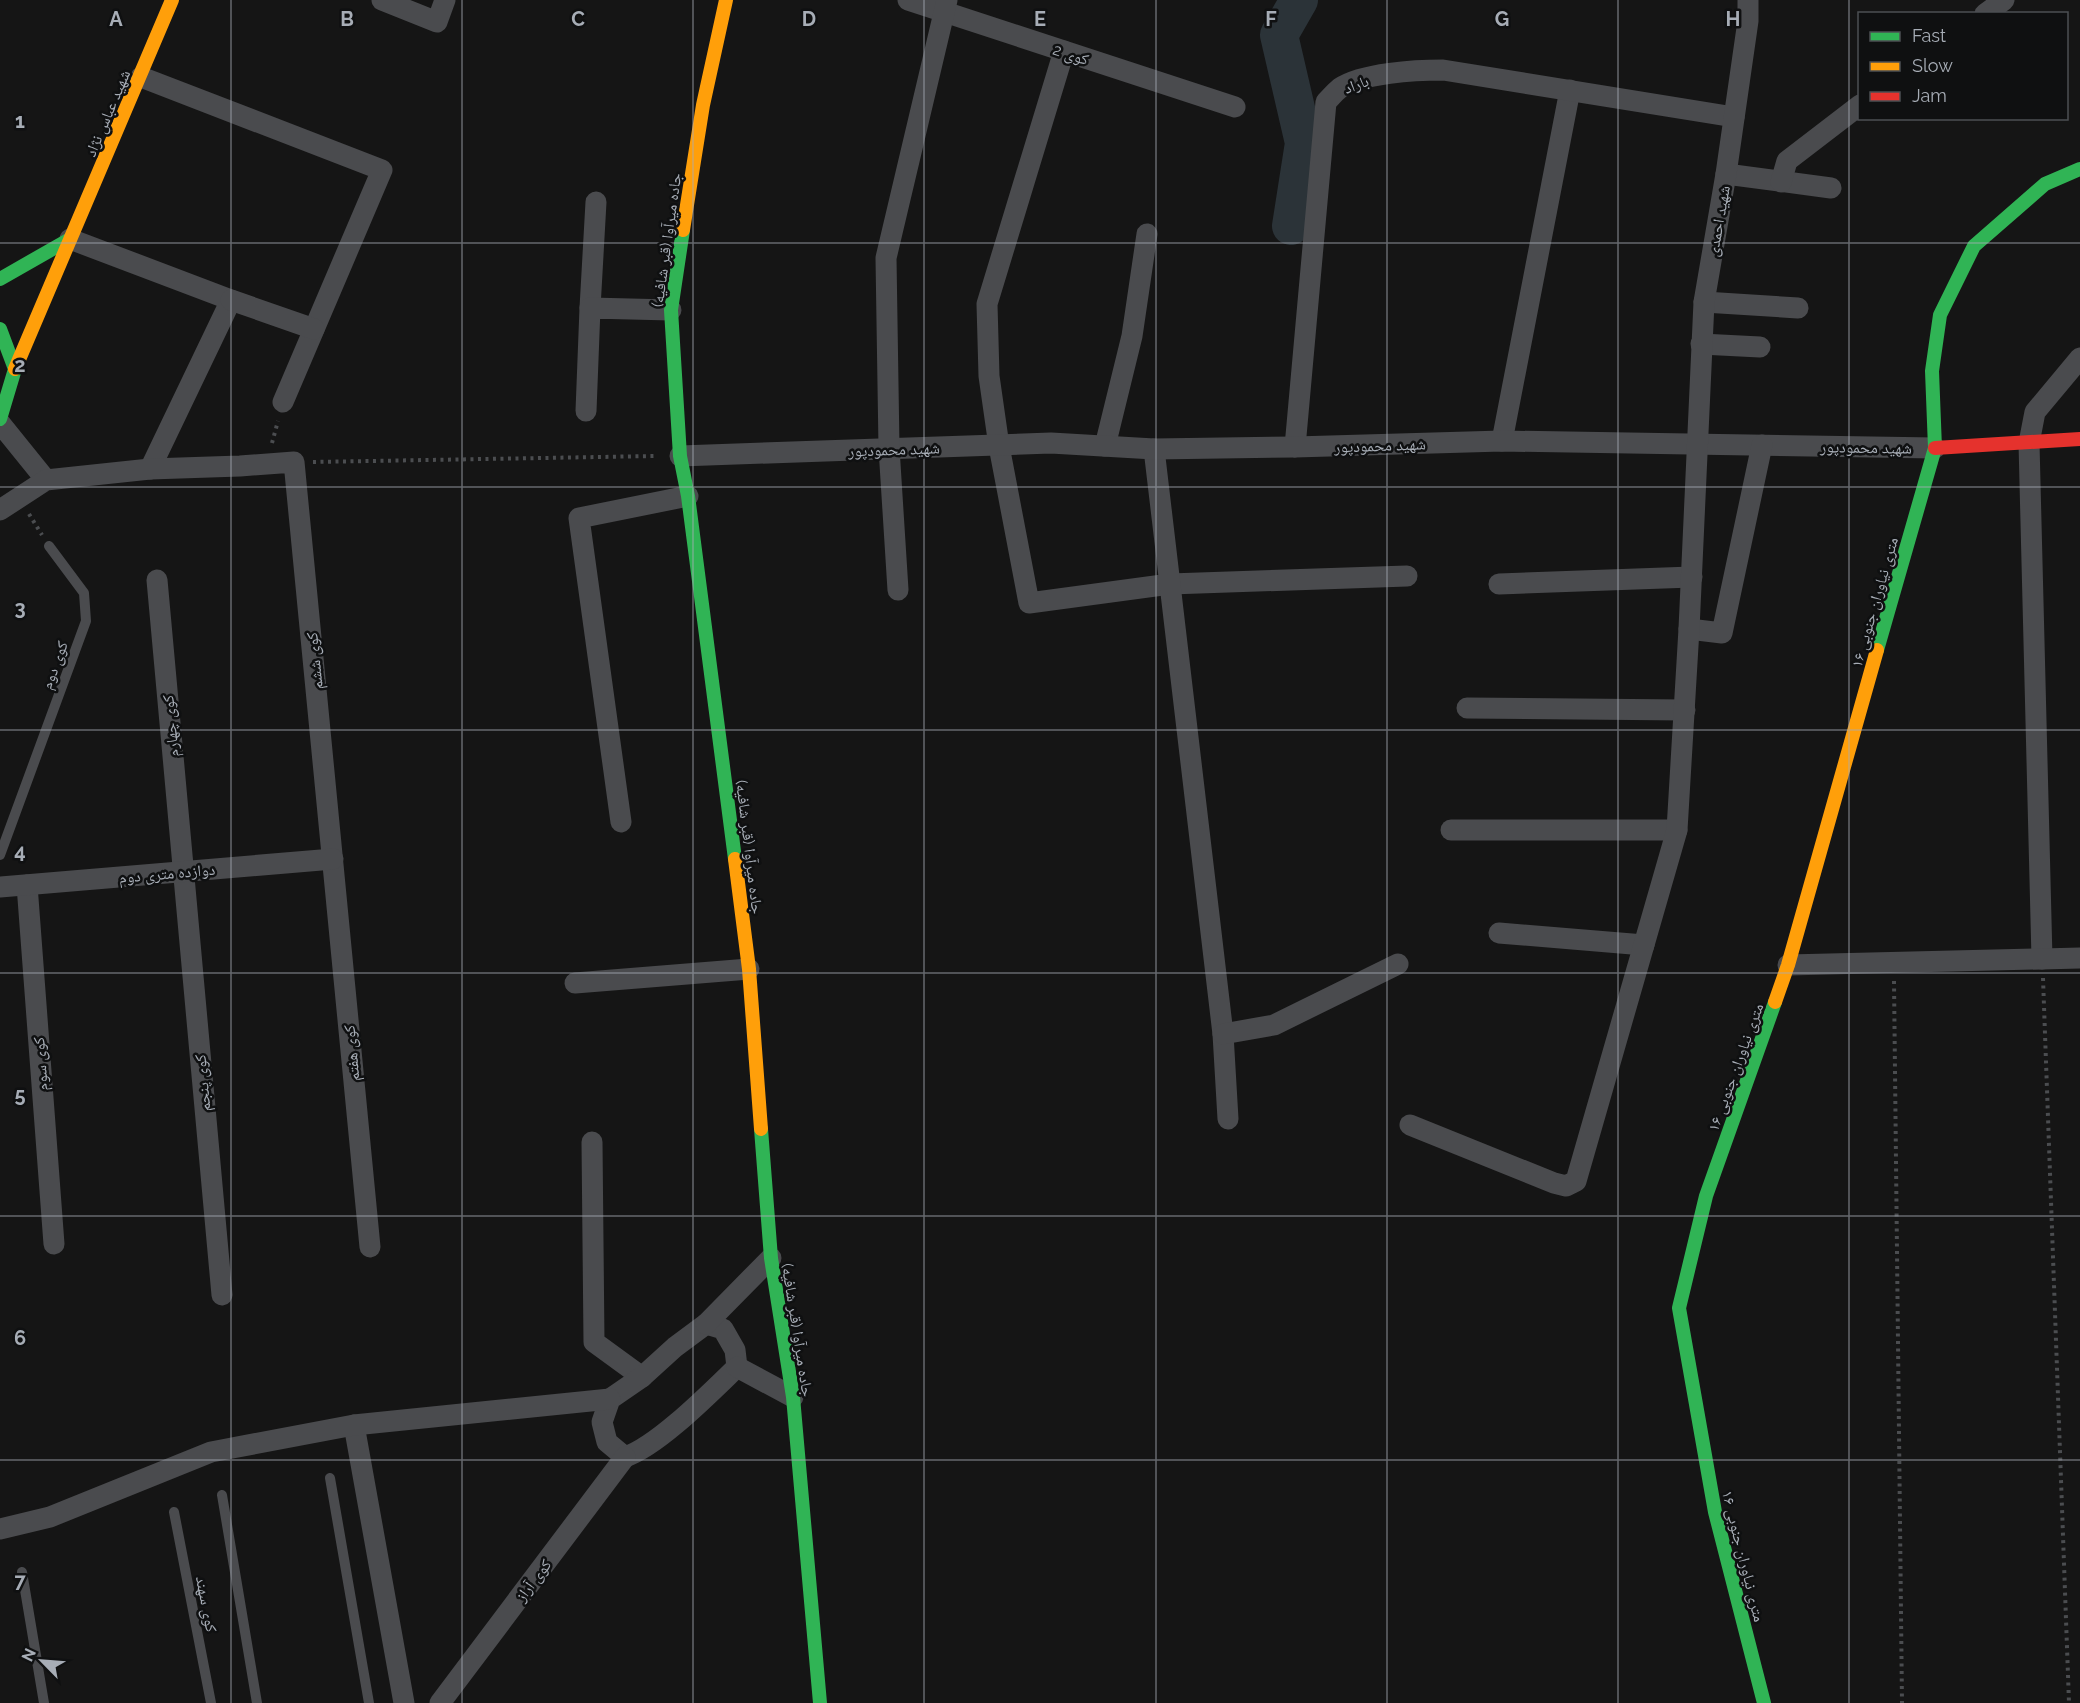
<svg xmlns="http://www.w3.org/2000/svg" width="2080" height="1703" font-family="Raleway,'Noto Naskh Arabic',sans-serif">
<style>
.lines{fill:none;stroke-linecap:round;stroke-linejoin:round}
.river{stroke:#2b3338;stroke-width:38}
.path{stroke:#4b4d50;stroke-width:4;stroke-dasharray:3 4.5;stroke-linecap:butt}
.lane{stroke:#4a4b4e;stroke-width:10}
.street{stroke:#4a4b4e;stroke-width:21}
.fast{stroke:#30b455;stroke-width:14}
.slow{stroke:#ff9f0a;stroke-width:14}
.jam{stroke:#e5322d;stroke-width:14}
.grid{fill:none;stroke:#a7adb6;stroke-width:1.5;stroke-opacity:0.55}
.labels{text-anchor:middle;stroke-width:5;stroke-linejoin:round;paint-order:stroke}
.street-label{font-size:16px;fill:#a7adb6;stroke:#0f1011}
.grid-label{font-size:20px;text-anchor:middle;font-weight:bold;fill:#a7adb6;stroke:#0f1011;stroke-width:5;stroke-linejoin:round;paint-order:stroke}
</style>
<rect width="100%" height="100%" fill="#151515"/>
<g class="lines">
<polyline class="river" points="1291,226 1304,143 1279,35 1299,0"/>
<g class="path">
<polyline points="272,443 278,421"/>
<polyline points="313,462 656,456"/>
<polyline points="29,514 42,535"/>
<polyline points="2043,978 2069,1703"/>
<polyline points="1894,981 1902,1703"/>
</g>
<g class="lane">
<polyline points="0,855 86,621 84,593 49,546"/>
<polyline points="330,1478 369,1703"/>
<polyline points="222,1495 257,1703"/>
<polyline points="174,1512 211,1703"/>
<polyline points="22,1572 44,1703"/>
</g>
<g class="street">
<polyline points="382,0 437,22 445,0"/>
<polyline points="908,0 1235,107"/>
<polyline points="1985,14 2004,0"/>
<polyline points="1064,51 987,304 989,376 999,446 1029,603 1170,584 1407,576"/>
<polyline points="141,77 382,170 283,402"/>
<polyline points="1726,174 1831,188"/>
<polyline points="1781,182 1787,161 1860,105"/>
<polyline points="70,239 231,300 150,469"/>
<polyline points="231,300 314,329"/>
<polyline points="1704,302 1798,308"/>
<polyline points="590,308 596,202"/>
<polyline points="1701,344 1760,347"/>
<polyline points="586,411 590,308 671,310"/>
<polyline points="0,423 46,480"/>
<polyline points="1502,441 1570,90"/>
<polyline points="1105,446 1132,336 1147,234"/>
<path d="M1295 447 1326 102C1330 98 1335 92 1340 88 1362 73 1416 70 1443 70L1734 117"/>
<polyline points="1154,449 1223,1034 1228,1119"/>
<polyline points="680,456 1051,443 1154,449 1295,447 1502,441 1935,448"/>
<polyline points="0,510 46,480 150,469 240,466 294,462 370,1247"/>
<polyline points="157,580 222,1295"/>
<polyline points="1499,584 1692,577"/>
<polyline points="898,590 889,448 886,258 947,0"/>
<polyline points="1689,629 1722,633 1762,445"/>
<polyline points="1467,708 1685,710"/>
<polyline points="621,822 579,518 688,496"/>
<polyline points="1451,830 1677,830"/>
<polyline points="27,885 54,1244"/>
<polyline points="0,887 333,859"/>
<polyline points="1499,933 1644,945"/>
<polyline points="2042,959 2029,443 2035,412 2080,358"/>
<polyline points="1788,965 2080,958"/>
<polyline points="575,983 749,969"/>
<polyline points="1223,1034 1274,1025 1398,964"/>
<polyline points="1410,1125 1554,1183 1566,1186 1576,1181 1677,830 1689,629 1704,302 1726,174 1748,21 1748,0"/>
<polyline points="592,1142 594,1342 642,1377"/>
<path d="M706 1324 723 1329 735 1350 737 1367C711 1392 658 1446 625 1457L607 1442 602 1422 610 1399 642 1377 675 1347Z"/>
<polyline points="706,1324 771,1258"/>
<polyline points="737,1367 793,1397"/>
<polyline points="354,1425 404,1703"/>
<polyline points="0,1529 50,1517 211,1452 354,1425 610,1399"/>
<polyline points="440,1703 625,1457"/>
</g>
<g class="fast">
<polyline points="683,230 671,310 680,456 688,496 735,859"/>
<polyline points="0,279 70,239"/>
<polyline points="0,329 15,369 0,419"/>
<polyline points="1877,650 1935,448 1932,371 1940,315 1974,246 2045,184 2080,169"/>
<polyline points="761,1129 771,1258 793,1397 820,1703"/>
<polyline points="1764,1703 1715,1512 1679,1308 1706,1196 1775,1002"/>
</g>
<g class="slow">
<polyline points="683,230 703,105 726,0"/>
<polyline points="15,369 172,0"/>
<polyline points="735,859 749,969 761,1129"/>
<polyline points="1775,1002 1788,965 1877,650"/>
</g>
<polyline class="jam" points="1935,448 2080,439"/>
</g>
<path class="grid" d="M231 0V1703M462 0V1703M693 0V1703M924 0V1703M1156 0V1703M1387 0V1703M1618 0V1703M1849 0V1703M0 243H2080M0 487H2080M0 730H2080M0 973H2080M0 1216H2080M0 1460H2080"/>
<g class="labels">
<g class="street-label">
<text transform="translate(1071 54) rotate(18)" y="6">کوی 2</text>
<text transform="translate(1356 84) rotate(-20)" y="6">باراد</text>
<text transform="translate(107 113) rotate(-67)" y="6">شهید عباس نژاد</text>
<text transform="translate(1718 221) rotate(-80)" y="6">شهید احمدی</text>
<text transform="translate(666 240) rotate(-82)" y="6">جاده میرآوا (قبر شافیه)</text>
<text transform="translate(1380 445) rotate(-2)" y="6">شهید محمودپور</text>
<text transform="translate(1866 447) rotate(1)" y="6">شهید محمودپور</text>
<text transform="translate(894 449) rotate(-2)" y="6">شهید محمودپور</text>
<text transform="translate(1874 602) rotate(-74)" y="6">۱۶ متری نیاوران جنوبی</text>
<text transform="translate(314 661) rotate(-96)" y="6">کوی ششم</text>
<text transform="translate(54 665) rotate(-70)" y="6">کوی دوم</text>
<text transform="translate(170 726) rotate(-95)" y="6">کوی چهارم</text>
<text transform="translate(750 847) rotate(83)" y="6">جاده میرآوا (قبر شافیه)</text>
<text transform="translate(167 873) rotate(-5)" y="6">دوازده متری دوم</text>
<text transform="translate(351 1053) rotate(-95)" y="6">کوی هفتم</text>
<text transform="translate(40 1064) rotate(-94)" y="6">کوی سوم</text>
<text transform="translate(1735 1067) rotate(-70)" y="6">۱۶ متری نیاوران جنوبی</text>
<text transform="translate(202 1083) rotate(-95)" y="6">کوی پنجم</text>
<text transform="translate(798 1330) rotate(81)" y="6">جاده میرآوا (قبر شافیه)</text>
<text transform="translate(1744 1556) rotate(76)" y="6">۱۶ متری نیاوران جنوبی</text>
<text transform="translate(533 1580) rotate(-53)" y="6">کوی آراز</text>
<text transform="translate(207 1604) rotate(79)" y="6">کوی سهند</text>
</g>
</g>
<g class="grid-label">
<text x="116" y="26">A</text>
<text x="347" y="26">B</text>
<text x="578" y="26">C</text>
<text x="809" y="26">D</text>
<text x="1040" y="26">E</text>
<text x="1271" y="26">F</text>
<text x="1502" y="26">G</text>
<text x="1733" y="26">H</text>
<text x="20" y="128">1</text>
<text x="20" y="372">2</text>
<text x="20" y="615">3</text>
<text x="20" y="858">4</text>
<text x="20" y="1102">5</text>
<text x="20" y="1345">6</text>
<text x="20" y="1588">7</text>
</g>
<rect x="1858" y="12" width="210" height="108" fill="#0f1011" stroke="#4c4f53" stroke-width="1.5"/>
<rect x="1870" y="32" width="30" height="9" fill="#30b455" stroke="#4c4f53" stroke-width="1.5"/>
<text x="1912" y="42" font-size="18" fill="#a7adb6">Fast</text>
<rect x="1870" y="62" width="30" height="9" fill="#ff9f0a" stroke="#4c4f53" stroke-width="1.5"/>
<text x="1912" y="72" font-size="18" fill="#a7adb6">Slow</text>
<rect x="1870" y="92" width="30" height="9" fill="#e5322d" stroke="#4c4f53" stroke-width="1.5"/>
<text x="1912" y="102" font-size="18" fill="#a7adb6">Jam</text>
<g transform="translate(42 1661) rotate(295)" stroke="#0f1011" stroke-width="4.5" paint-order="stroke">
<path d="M0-4.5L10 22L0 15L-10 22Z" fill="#a7adb6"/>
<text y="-9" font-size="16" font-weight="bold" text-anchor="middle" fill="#a7adb6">N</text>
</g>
</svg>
